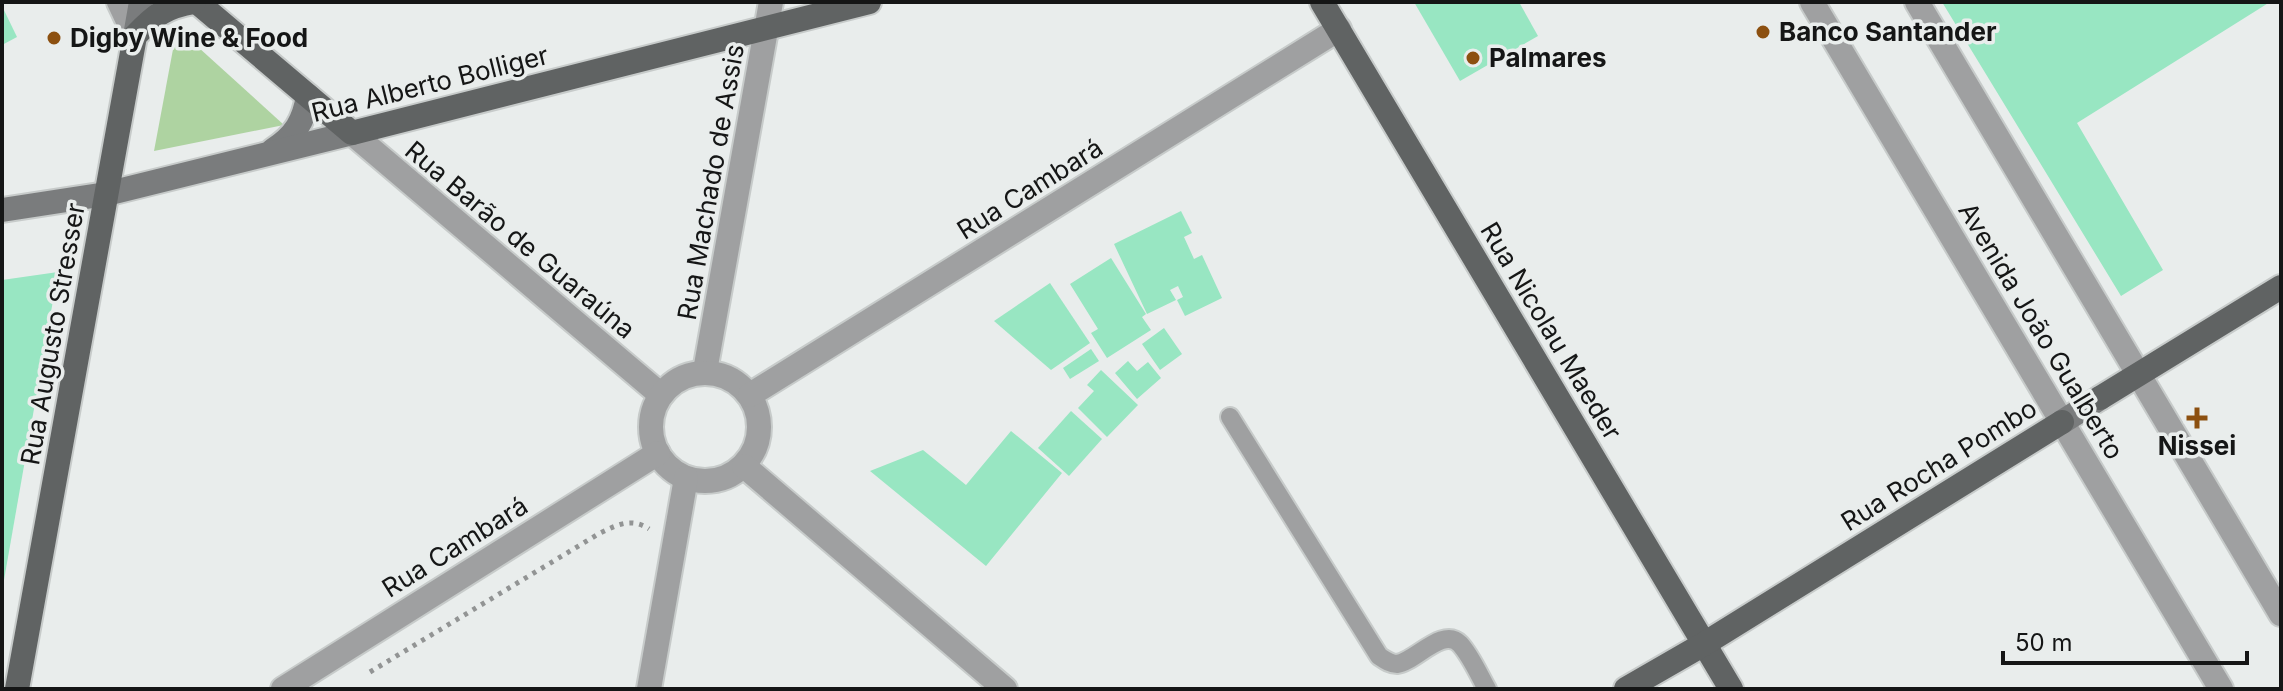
<svg xmlns="http://www.w3.org/2000/svg" width="2283" height="691" font-family="Inter,sans-serif">
<style>
.green{fill:#aed3a1}
.building{fill:#98e6c2}
.lines{fill:none;stroke-linecap:round;stroke-linejoin:round}
.service-casing{stroke:#c7cbca;stroke-width:22}
.minor-casing{stroke:#c7cbca;stroke-width:28}
.tertiary-casing{stroke:#c7cbca;stroke-width:28}
.secondary-casing{stroke:#c7cbca;stroke-width:28}
.primary-casing{stroke:#c7cbca;stroke-width:28}
.path{stroke:#929494;stroke-width:5;stroke-dasharray:4 6;stroke-linecap:butt}
.service{stroke:#9fa0a1;stroke-width:18}
.minor{stroke:#9fa0a1;stroke-width:24}
.tertiary{stroke:#9fa0a1;stroke-width:24}
.secondary{stroke:#7a7c7d;stroke-width:24}
.primary{stroke:#606363;stroke-width:24}
.poi-dot{fill:#8c5010;stroke:#e9edec;stroke-width:3}
.labels{text-anchor:middle;stroke-width:7;stroke-linejoin:round;paint-order:stroke}
.poi-label{font-size:26px;font-weight:bold;fill:#151616;stroke:#e9edec;text-anchor:start}
.street-label{font-size:26px;fill:#151616;stroke:#e9edec}
</style>
<rect width="100%" height="100%" fill="#e9edec"/>
<polygon class="green" points="177,28 284,125 154,151"/>
<g class="building">
<polygon points="1414,2 1519,2 1538,36 1460,81"/>
<polygon points="1942,2 2270,2 2077,123 2163,270 2121,296"/>
<polygon points="2,6 17,37 2,45"/>
<polygon points="1181,211 1192,233 1184,237 1194,259 1202,255 1222,298 1185,316 1177,300 1183,297 1178,286 1170,290 1176,300 1147,314 1114,244"/>
<polygon points="1111,258 1146,314 1142,317 1151,330 1107,358 1091,333 1098,329 1070,284"/>
<polygon points="58,272 4,580 2,579 2,280"/>
<polygon points="1050,283 1090,343 1051,370 994,321"/>
<polygon points="1164,328 1182,354 1160,370 1142,344"/>
<polygon points="1091,349 1099,361 1070,379 1063,368"/>
<polygon points="1128,361 1137,371 1148,362 1161,378 1137,399 1115,373"/>
<polygon points="1101,370 1138,405 1107,437 1078,408 1094,391 1087,385"/>
<polygon points="1071,411 1102,439 1069,476 1038,448"/>
<polygon points="1011,431 1062,473 986,566 870,471 923,450 966,485"/>
</g>
<g class="lines">
<g class="service-casing">
<path id="service" d="M1230 417 1379 656C1385 660 1390 664 1397 664 1415 662 1443 626 1460 644 1471 656 1479 675 1487 689"/>
</g>
<g class="minor-casing">
<g id="minor">
<polyline points="352,133 661,395"/>
<polyline points="705,371 771,2"/>
<circle cx="705" cy="427" r="54"/>
<polyline points="750,395 1339,29"/>
<polyline points="744,466 1005,689"/>
<polyline points="283,689 658,453"/>
<polyline points="649,689 686,478"/>
</g>
</g>
<g class="tertiary-casing">
<g id="tertiary">
<polyline points="119,2 135,36"/>
<polyline points="1812,2 2221,689"/>
<polyline points="1917,2 2281,614"/>
</g>
</g>
<g class="secondary-casing">
<g id="secondary">
<polyline points="135,36 141,2"/>
<path d="M273 150C295 136 304 121 308 96"/>
<polyline points="2,210 106,194 352,133"/>
<polyline points="2062,422 2100,398"/>
</g>
</g>
<g class="primary-casing">
<g id="primary">
<polyline points="197,2 352,133 869,2"/>
<polyline points="1322,2 1731,689"/>
<polyline points="2100,398 2281,287"/>
<path d="M17 689 135 36C155 15 165 7 194 2"/>
<polyline points="1626,689 1704,644 2062,422"/>
</g>
</g>
<path class="path" d="M370 672 600 533C617 525 631 517 649 529"/>
<use href="#service" class="service"/>
<use href="#minor" class="minor"/>
<use href="#tertiary" class="tertiary"/>
<use href="#secondary" class="secondary"/>
<use href="#primary" class="primary"/>
</g>
<g class="poi-dot">
<circle cx="1763" cy="32" r="8"/>
<circle cx="54" cy="38" r="8"/>
<circle cx="1473" cy="58" r="8"/>
<path d="M2193 406h8v8h8v8h-8v8h-8v-8h-8v-8h8z"/>
</g>
<g class="labels">
<g class="poi-label">
<text x="1779" y="41">Banco Santander</text>
<text x="70" y="47">Digby Wine &amp; Food</text>
<text x="1489" y="67">Palmares</text>
<text x="2197" y="455" text-anchor="middle">Nissei</text>
</g>
<g class="street-label">
<text transform="translate(430 84) rotate(-14)" y="9">Rua Alberto Bolliger</text>
<text transform="translate(711 182) rotate(-80)" y="9">Rua Machado de Assis</text>
<text transform="translate(1030 189) rotate(-32)" y="9">Rua Cambará</text>
<text transform="translate(520 240) rotate(40)" y="9">Rua Barão de Guaraúna</text>
<text transform="translate(1551 331) rotate(59)" y="9">Rua Nicolau Maeder</text>
<text transform="translate(2041 331) rotate(59)" y="9">Avenida João Gualberto</text>
<text transform="translate(53 334) rotate(-80)" y="9">Rua Augusto Stresser</text>
<text transform="translate(1939 465) rotate(-32)" y="9">Rua Rocha Pombo</text>
<text transform="translate(455 547) rotate(-32)" y="9">Rua Cambará</text>
</g>
</g>
<rect width="2283" height="691" fill="none" stroke="#151616" stroke-width="8"/>
<path d="M2003 651v12h244v-12" fill="none" stroke="#151616" stroke-width="4"/>
<text x="2015" y="651" font-size="24" fill="#151616" stroke="#e9edec" stroke-width="6" paint-order="stroke">50 m</text>
</svg>
